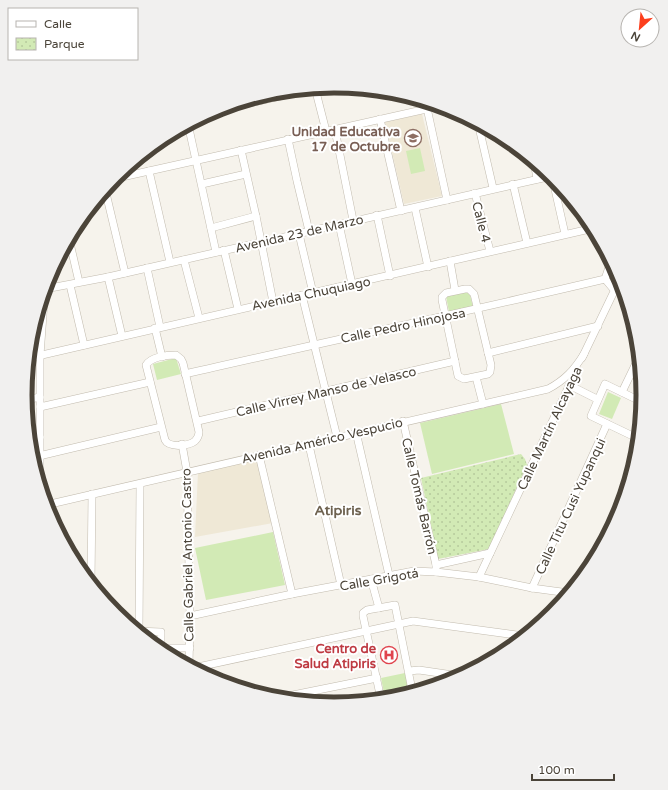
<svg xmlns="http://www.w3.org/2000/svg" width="668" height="790" font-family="'Varela Round',sans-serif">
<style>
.education{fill:#efe8d6}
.green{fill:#d2eab5}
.park{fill:url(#park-dots)}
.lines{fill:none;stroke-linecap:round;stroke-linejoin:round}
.minor-casing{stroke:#c2bbae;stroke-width:8}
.minor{stroke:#fff;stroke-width:7}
.labels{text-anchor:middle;stroke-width:4;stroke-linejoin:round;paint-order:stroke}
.education-label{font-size:13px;font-weight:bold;fill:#785e54;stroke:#fff;text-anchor:end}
.street-label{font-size:13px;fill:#4b4439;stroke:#fff}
.health-label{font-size:13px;font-weight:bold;fill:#be3a42;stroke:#fff;text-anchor:end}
.neighbourhood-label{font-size:14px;font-weight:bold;fill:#6e6250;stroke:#fff}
.rim{fill:none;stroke:#4b4439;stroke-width:5}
</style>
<defs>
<pattern id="park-dots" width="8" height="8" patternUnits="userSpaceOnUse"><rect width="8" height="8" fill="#d2eab5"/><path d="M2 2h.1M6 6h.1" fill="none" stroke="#b6ca9c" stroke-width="1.8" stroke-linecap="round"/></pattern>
</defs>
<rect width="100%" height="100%" fill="#f6f3ec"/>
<g class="education">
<polygon points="422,114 442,196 404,204 385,122"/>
<polygon points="258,459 273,523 195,537 198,472"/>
</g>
<g class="green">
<polygon points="420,148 425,171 411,174 406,151"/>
<polygon points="469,291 473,307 449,312 446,296"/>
<polygon points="176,358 181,374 157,380 153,364"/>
<polygon points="608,392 621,398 612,419 599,414"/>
<polygon points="501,404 514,454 432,474 420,423"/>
<polygon points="273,532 285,585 206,600 195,548"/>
<polygon points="144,636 160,636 160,650 144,637"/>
<polygon points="405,673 408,688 384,693 381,678"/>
</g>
<polygon class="park" points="521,454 525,459 527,465 489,549 438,559 421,478"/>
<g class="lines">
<g class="minor-casing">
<g id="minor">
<polyline points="315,88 326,131"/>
<polyline points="427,108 447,200"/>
<polyline points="211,112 320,87"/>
<polyline points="380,119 401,211"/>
<polyline points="478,123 493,188"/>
<polyline points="188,124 216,252"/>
<polyline points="335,130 353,220"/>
<polyline points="288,139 297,181 309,231"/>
<polyline points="241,150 256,216 273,302"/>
<polyline points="534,161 537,179"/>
<polyline points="149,171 170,262"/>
<polyline points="113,179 440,106"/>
<polyline points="202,184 246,174"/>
<polyline points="513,184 527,243"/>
<polyline points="105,189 125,273"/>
<polyline points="475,193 490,251"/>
<polyline points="415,208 428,267"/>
<polyline points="377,215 390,276"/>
<polyline points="339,224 352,284"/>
<polyline points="211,228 256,216"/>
<polyline points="299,234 313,293"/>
<polyline points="69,239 79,282"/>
<polyline points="224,250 238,309"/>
<polyline points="184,260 199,318"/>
<polyline points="450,261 455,290"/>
<polyline points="147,268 160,327"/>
<polyline points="108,277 122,336"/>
<polyline points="605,279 611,261"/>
<polyline points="70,285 84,345"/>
<polyline points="45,289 108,277 552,176 565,234"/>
<polygon points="465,289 469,289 474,294 491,365 490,372 488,374 464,379 458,376 442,300 442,297 446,293"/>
<polyline points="302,295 337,437"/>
<polyline points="155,328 162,357"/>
<polyline points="488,353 598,326"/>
<path d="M176 355 181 359 183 363 199 432C199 435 198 438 195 441 189 446 169 448 165 440L146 365C151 357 166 355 176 355Z"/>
<polyline points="29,358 594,228"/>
<polyline points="582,358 620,279"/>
<path d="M185 374C325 342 466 312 605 279L615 291H624"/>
<polyline points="476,377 483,404"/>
<polyline points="569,385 597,399"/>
<polyline points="622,392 639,357"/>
<polyline points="26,400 40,397"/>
<polyline points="40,407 150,382"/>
<polyline points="198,421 455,361"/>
<polyline points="403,421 436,565 436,572"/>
<polyline points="356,432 389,575"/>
<polyline points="639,439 591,416 605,384 642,402"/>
<polyline points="29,440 40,437"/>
<polyline points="182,444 187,472 190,616 189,666"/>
<polyline points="309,445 341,585"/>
<polyline points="259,455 292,594"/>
<polyline points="39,456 161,427"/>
<polyline points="40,485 40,355 45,288"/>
<path d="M46 505C213 466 380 427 548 389 565 380 574 370 584 354"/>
<polyline points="616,519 620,511"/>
<polyline points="436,565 490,553"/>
<polyline points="479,577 577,369"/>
<polyline points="371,579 379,608"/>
<polyline points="91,584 92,494"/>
<polyline points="532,588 607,424"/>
<path d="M395 605 411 685C408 694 394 696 385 696L380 693 379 690 363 616V613L367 610Z"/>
<polyline points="190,616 292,594 414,571 436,572 479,577 532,588 569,593"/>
<polyline points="136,631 161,632 161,651"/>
<polyline points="139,632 140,484"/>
<polyline points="161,648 190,648"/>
<polyline points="193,668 413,621 524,636"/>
<polyline points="409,671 419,670 460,676"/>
<polyline points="278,698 377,678"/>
</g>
</g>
<use href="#minor" class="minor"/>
</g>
<defs>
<g id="school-ring" transform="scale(0.9)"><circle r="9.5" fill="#fff" stroke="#8d6e63" stroke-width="1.5"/><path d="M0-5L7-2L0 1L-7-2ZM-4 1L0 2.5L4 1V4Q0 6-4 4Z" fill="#8d6e63"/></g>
<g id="hospital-ring" transform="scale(0.9)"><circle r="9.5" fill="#fff" stroke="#e0444e" stroke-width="1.5"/><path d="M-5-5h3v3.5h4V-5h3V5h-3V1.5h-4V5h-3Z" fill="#e0444e"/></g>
</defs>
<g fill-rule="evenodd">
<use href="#school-ring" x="413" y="138"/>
<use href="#hospital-ring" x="389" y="655"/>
</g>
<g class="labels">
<g class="education-label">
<text x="400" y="136">Unidad Educativa<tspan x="400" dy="15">17 de Octubre</tspan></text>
</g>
<g class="street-label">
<text transform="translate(482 222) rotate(76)" y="5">Calle 4</text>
<text transform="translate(299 233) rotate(-13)" y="5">Avenida 23 de Marzo</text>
<text transform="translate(311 293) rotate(-12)" y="5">Avenida Chuquiago</text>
<text transform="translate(403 325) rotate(-12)" y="5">Calle Pedro Hinojosa</text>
<text transform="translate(326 391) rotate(-13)" y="5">Calle Virrey Manso de Velasco</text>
<text transform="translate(549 428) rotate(-65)" y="5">Calle Martín Alcayaga</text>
<text transform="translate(322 440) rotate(-13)" y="5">Avenida Américo Vespucio</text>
<text transform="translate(420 496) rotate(77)" y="5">Calle Tomás Barrón</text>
<text transform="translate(570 506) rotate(-65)" y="5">Calle Titu Cusi Yupanqui</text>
<text transform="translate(187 555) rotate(-91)" y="5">Calle Gabriel Antonio Castro</text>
<text transform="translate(379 579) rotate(-10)" y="5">Calle Grigotá</text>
</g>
<g class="health-label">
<text x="376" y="653">Centro de<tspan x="376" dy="15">Salud Atipiris</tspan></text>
</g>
<g class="neighbourhood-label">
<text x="338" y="515">Atipiris</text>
</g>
</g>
<path d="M0 0H668V790H0ZM32 395a302 302 0 1 1 604 0a302 302 0 1 1-604 0Z" fill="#f1f0ef" fill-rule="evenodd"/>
<path class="rim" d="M32 395a302 302 0 1 1 604 0a302 302 0 1 1-604 0Z"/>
<rect x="8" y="8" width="130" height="52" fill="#ffffff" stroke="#b7b4b0"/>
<rect x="16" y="21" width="20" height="6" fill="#ffffff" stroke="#b7b4b0"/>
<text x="44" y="28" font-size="12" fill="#4b4439">Calle</text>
<rect x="16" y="38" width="20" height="12" fill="url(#park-dots)" stroke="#b7b4b0"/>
<text x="44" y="48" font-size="12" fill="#4b4439">Parque</text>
<g transform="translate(640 28) rotate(207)"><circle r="19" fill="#ffffff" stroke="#b7b4b0"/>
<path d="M0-3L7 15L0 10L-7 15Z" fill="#fc3f1d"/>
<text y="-6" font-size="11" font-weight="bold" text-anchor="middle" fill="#4b4439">N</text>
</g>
<path d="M532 774v6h82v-6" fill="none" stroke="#4b4439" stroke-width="2"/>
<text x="538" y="774" font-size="12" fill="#4b4439" stroke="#ffffff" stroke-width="3" paint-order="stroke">100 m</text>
</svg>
